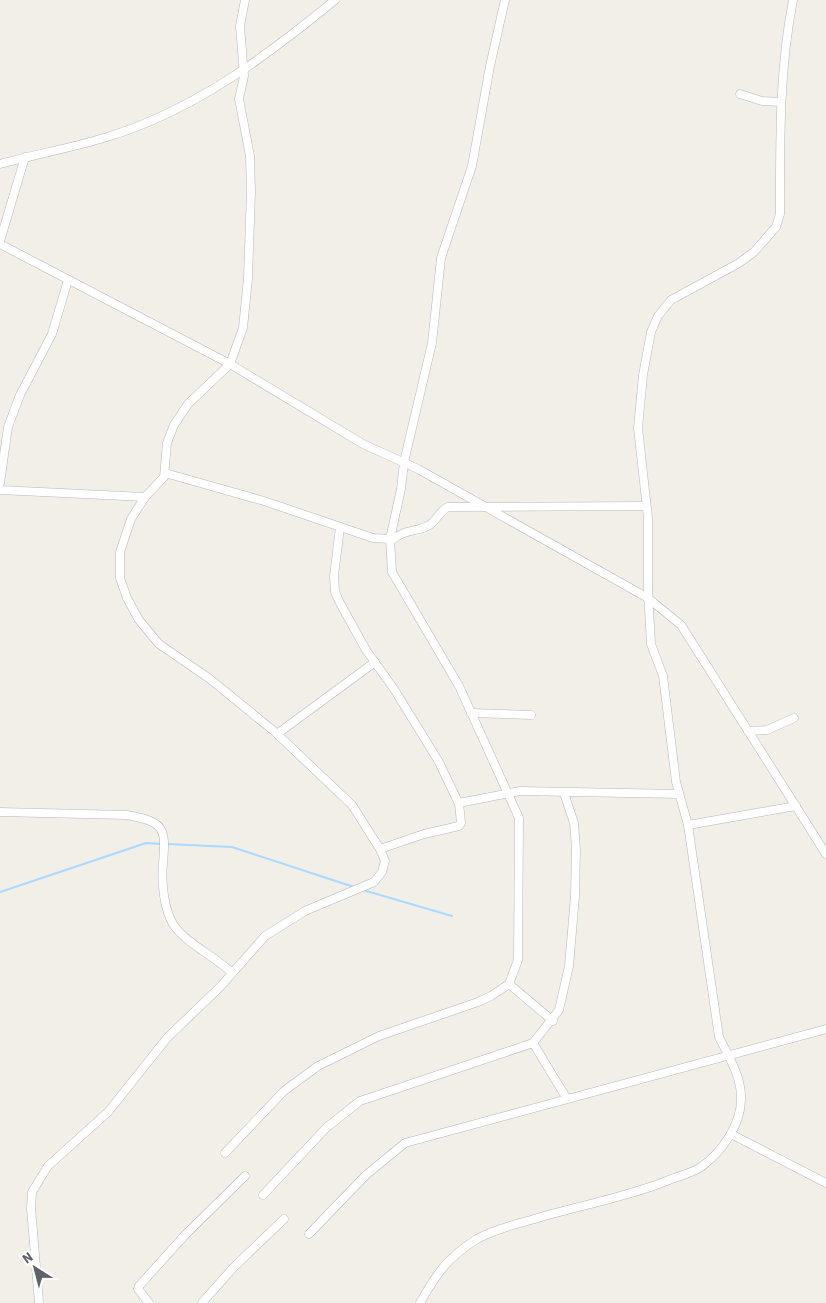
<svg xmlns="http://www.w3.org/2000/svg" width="826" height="1303" font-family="'Source Sans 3',sans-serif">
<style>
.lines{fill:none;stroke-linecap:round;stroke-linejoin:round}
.stream{stroke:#aadaff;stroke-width:2}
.minor-casing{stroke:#b5b8bc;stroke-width:9}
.minor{stroke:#fff;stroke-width:8}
</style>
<rect width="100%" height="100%" fill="#f1efe8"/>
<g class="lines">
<g class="stream">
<polyline points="167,844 232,847 354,887"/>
<polyline points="363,890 452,916"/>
<polyline points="0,892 146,843 163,844"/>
</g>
<g class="minor-casing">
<g id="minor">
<polyline points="740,94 762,101 781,102"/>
<path d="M0 164C36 154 72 148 107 137 193 111 267 56 335 0"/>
<polyline points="0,241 25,157"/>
<polyline points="0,244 230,364 363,444 418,469 648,598 681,625 826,854"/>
<polyline points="165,473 264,501 373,538 390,539 392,572 459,686 519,818 518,960 509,984 491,996 478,1002 379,1036 318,1066 284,1091 225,1153"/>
<polyline points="0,483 8,427 20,395 52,334 68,280"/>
<polyline points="0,490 145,497"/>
<polyline points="340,527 334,576 335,592 340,603 366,650 394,689 439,762 459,804"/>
<polyline points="390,539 401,489 404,462 432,343 441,258 472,166 490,66 505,0"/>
<path d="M391 541C402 530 415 532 428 526 437 521 439 511 448 507L646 506"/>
<polyline points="471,713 531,715"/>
<polyline points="748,731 767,730 794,718"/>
<polyline points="277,734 375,662"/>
<path d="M0 812 127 815C165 822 166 828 163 864 161 881 164 909 173 924 184 942 216 957 232 973"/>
<polyline points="688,825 796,806"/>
<polyline points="380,849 424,834 459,826 461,823 459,803 520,791 679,794"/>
<polyline points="509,984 553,1021"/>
<polyline points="533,1043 567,1099"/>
<polyline points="731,1134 826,1183"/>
<polyline points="263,1195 326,1128 360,1101 533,1043 559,1010 569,966 575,896 576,849 574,823 564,793"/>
<polyline points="309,1234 366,1175 405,1143 826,1029"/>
<polyline points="39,1303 31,1208 32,1192 48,1166 108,1112 167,1038 220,987 265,936 305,911 374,882 382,872 385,861 380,849 352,805 275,732 210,679 159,644 139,620 127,598 120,578 120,552 131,519 145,497 164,477 167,443 174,425 188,404 230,364 243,328 248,278 251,191 250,156 239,99 244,76 240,26 245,0"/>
<polyline points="149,1303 138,1289 139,1286 185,1235 245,1176"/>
<polyline points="202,1303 233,1268 284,1219"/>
<path d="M420 1303C436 1274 448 1257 477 1239 493 1230 513 1225 531 1220 576 1206 625 1198 669 1180 679 1176 692 1173 701 1167 722 1152 742 1124 741 1097 741 1076 728 1055 719 1037L688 825 676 782 663 676 651 644 648 591V518L638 428 643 375 651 332 658 316 671 300 739 263 754 252 776 227 780 214C780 142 779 71 793 0"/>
</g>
</g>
<use href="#minor" class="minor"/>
</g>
<g transform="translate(35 1268) rotate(324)" stroke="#ffffff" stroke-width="4" paint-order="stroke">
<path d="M0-4L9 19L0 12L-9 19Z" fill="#5f6368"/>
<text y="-8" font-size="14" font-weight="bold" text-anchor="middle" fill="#5f6368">N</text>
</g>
</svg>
